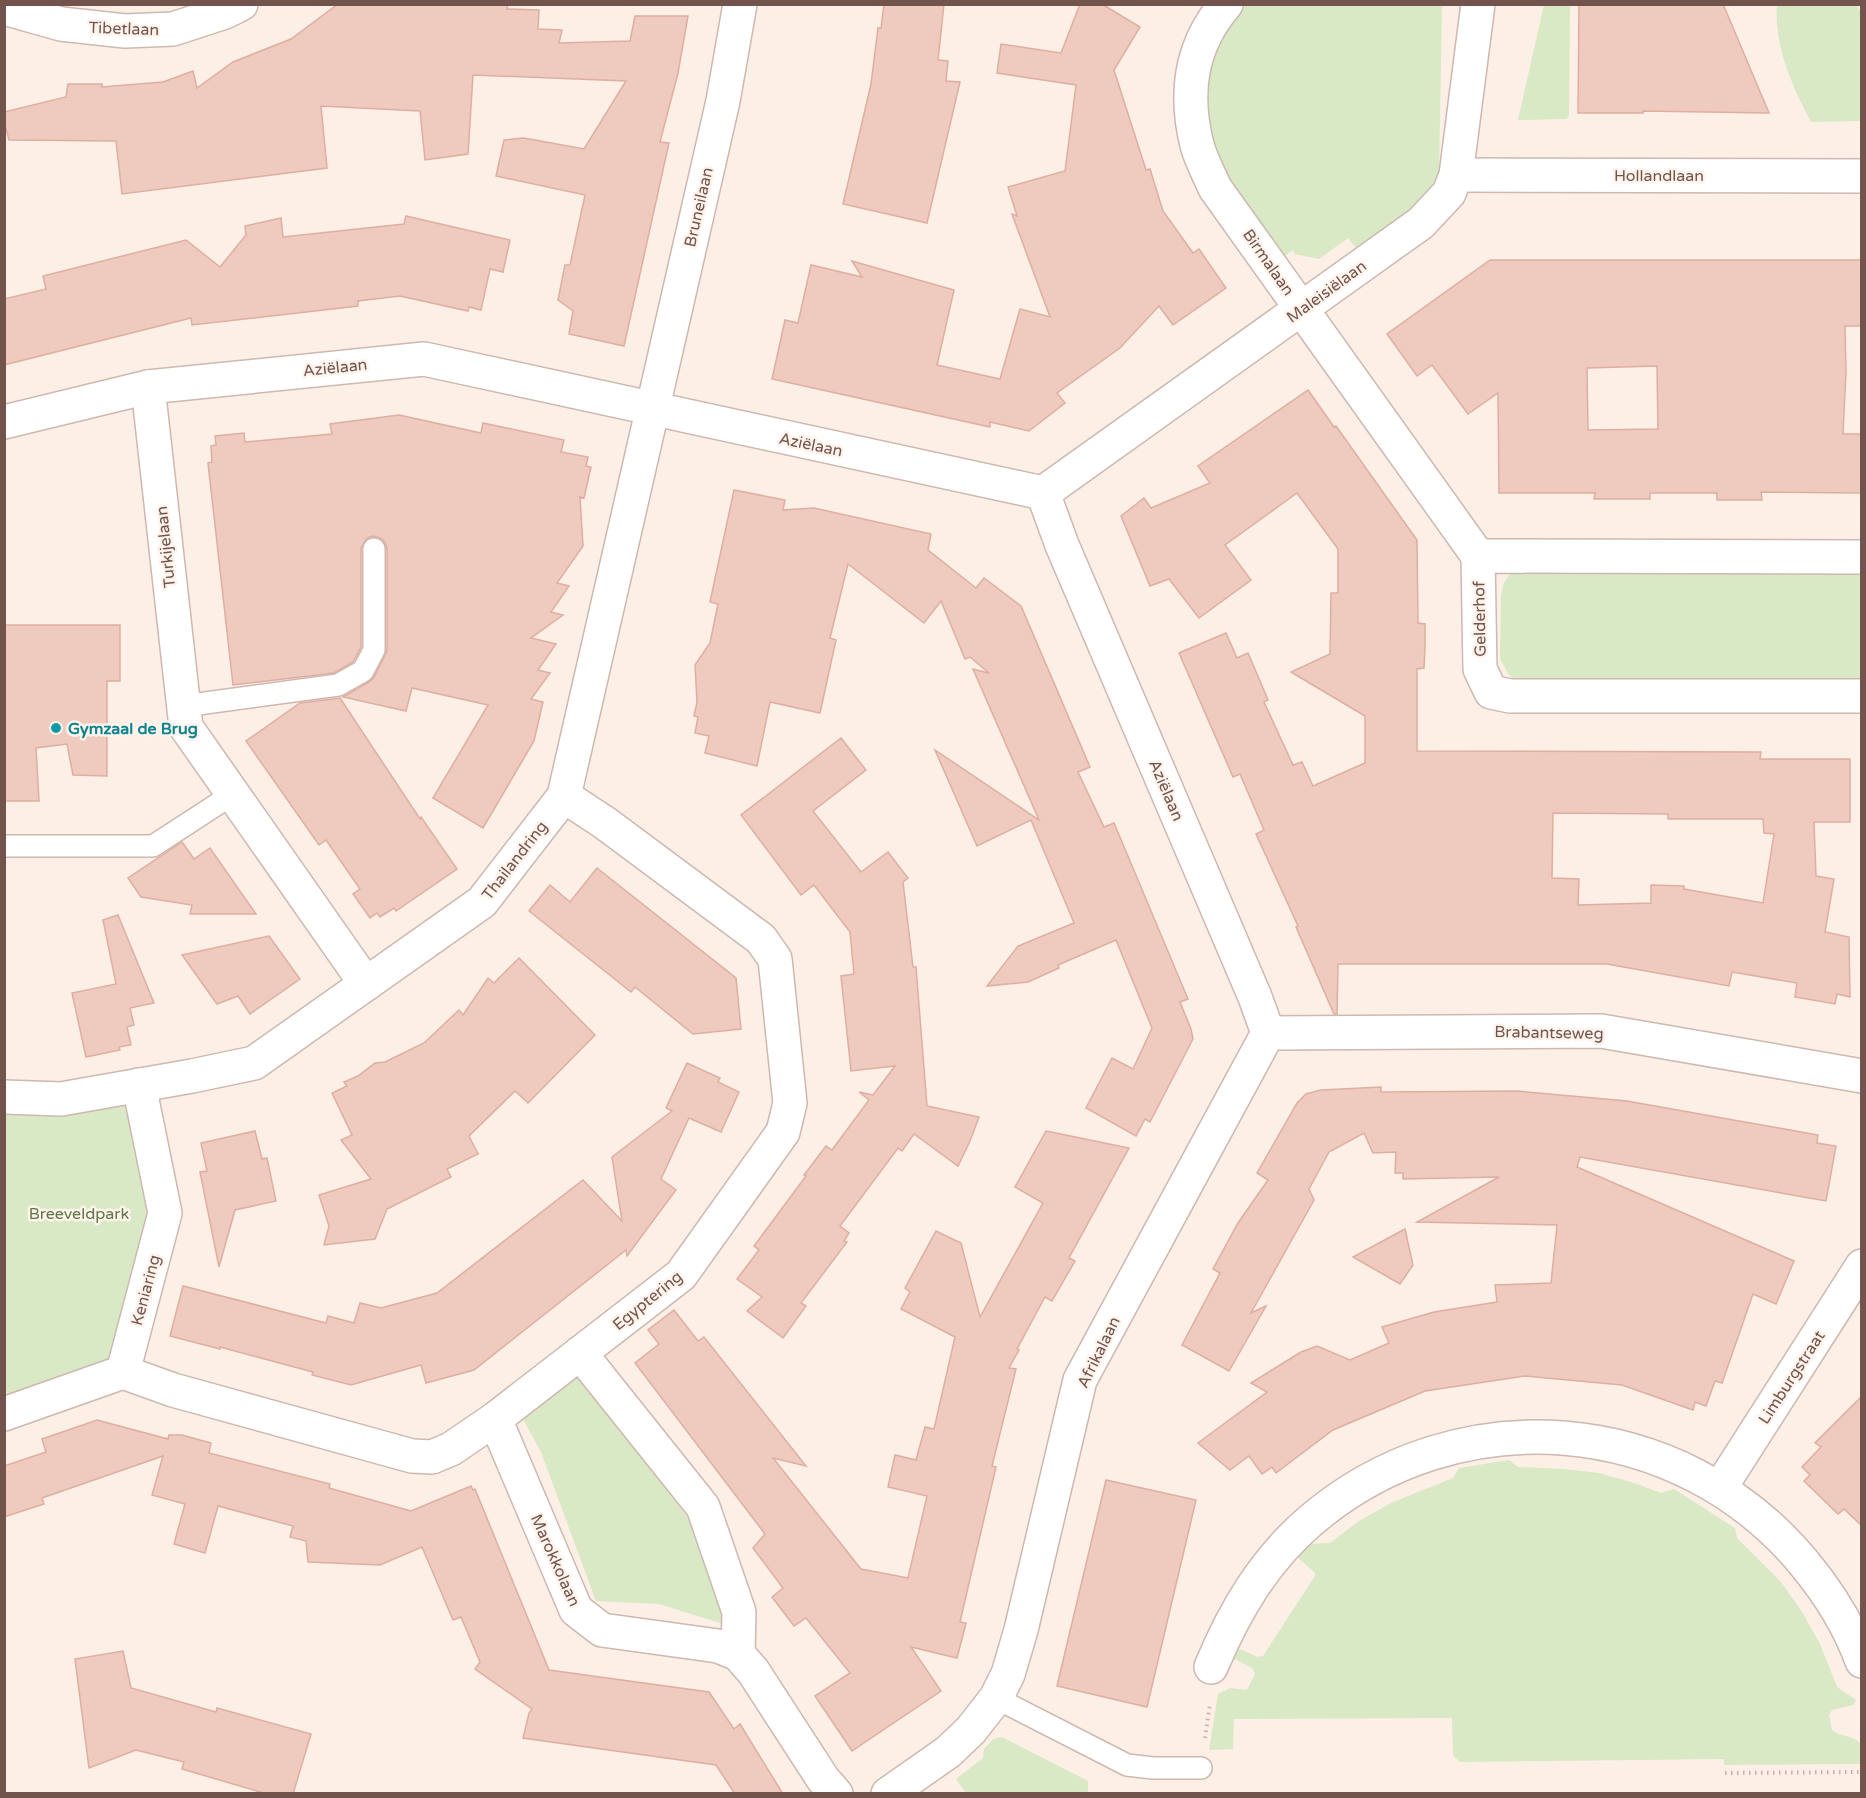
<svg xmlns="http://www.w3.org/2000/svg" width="1866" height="1798" font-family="'Varela Round',sans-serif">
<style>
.green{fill:#d9e8c5}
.building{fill:#eecabf;stroke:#e0aea1;stroke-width:1.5;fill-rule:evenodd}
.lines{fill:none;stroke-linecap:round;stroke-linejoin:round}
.service-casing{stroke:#ceb8b0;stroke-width:24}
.minor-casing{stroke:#ceb8b0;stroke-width:36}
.path{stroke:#d3ada3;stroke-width:4;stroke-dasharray:1.5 4.5;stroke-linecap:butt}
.service{stroke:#fff;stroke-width:21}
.minor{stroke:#fff;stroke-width:33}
.culture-dot{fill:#0f9aa8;stroke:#fef4ec;stroke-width:2}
.labels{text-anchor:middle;stroke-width:5;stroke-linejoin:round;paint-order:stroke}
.street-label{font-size:16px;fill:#72544c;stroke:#fef4ec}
.culture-label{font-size:16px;font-weight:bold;fill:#0d838f;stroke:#fef4ec;text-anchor:start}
.park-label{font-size:16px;fill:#5d7845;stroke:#fef4ec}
</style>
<rect width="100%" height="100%" fill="#fbefe6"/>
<g class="green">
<path d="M1246 5H1442L1439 173C1425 208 1386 227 1356 248L1348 238 1319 259 1295 254 1293 250 1283 257 1218 163 1203 110 1209 67 1219 40 1233 17Z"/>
<polygon points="1544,5 1570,5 1569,114 1567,119 1518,120"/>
<path d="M1777 5H1857L1862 16 1861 121 1811 122C1792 86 1774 46 1777 5Z"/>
<polygon points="1861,571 1861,680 1516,680 1509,675 1500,659 1501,595 1504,583 1509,575 1521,572"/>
<polygon points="115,1101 126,1107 134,1118 153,1207 116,1351 106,1361 4,1403 4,1107"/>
<polygon points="579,1373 699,1533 739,1629 659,1604 596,1601 541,1452 522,1417"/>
<path d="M1509 1460 1518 1467 1564 1469 1599 1473 1634 1483 1661 1493 1674 1489 1735 1528 1737 1538 1781 1582 1802 1612 1820 1644 1837 1687 1856 1700 1853 1705 1832 1710 1829 1715 1832 1730C1842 1738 1851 1734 1861 1744L1862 1764 1724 1765V1759L1460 1762 1453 1755 1452 1718 1234 1719 1233 1749 1209 1750 1218 1694 1230 1688 1247 1690 1255 1674 1252 1668 1233 1658 1232 1654 1235 1647 1258 1657 1263 1656 1315 1576V1573L1295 1555 1306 1544 1330 1543 1359 1521 1391 1503 1453 1478 1459 1468Z"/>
<polygon points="1002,1737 1088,1781 1088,1793 966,1793 956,1779 983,1758 984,1749 993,1739"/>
</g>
<g class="building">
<polygon points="338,4 508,4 507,9 539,10 538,29 562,30 559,43 630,41 635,16 688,16 678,73 660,142 669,143 624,346 569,334 573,311 558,300 565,265 570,265 585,195 496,176 504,140 524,138 584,149 626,81 473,75 468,154 425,160 420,111 321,106 327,168 122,194 116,141 9,140 4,122 4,112 66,97 68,84 102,84 102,87 163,82 193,71 197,88 233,62 291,39"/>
<polygon points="884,4 944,4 938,60 948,61 946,81 960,82 927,223 843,204 871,84 878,28 881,28"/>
<polygon points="1080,4 1102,4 1140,27 1114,70 1146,170 1150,169 1163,211 1193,253 1199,249 1226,288 1173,325 1159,306 1120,348 1057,393 1065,403 1029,431 990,422 990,427 772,379 785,320 798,323 811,265 862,277 852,261 954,290 937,365 1000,379 1020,309 1050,317 1012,214 1017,216 1008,187 1065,171 1076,85 997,73 1001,44 1061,53"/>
<polygon points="1579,4 1723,4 1769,113 1643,111 1643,113 1578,113"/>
<polygon points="406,216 510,240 503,272 490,269 481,310 469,307 468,311 400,296 358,301 358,306 192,325 191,318 4,365 4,299 46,289 43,276 186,240 220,267 246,235 245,226 281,218 283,237 404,224"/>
<path d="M1490 260H1862V326H1845L1846 371 1843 434H1862V493L1761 492 1762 500H1717V493H1650V499H1594L1595 493H1499L1498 393 1468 414 1432 365 1417 376 1387 334ZM1657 366 1658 429 1588 430 1587 368Z"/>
<path d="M1308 390 1334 427 1336 426 1417 540 1418 623 1425 624V646L1424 668 1417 669V751L1761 752 1760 759H1850V822H1814L1816 876 1834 879 1825 932 1849 937 1850 997 1837 994 1835 1004 1795 997 1797 983 1732 972 1729 986 1607 964H1338L1337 1014H1334L1296 927 1298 926 1256 834 1264 830 1240 774 1233 777 1179 653 1226 633 1237 658 1248 653 1268 700 1264 702 1293 765 1302 762 1313 786 1365 763V716L1291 672 1330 654 1331 593H1338V549L1297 493 1225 545 1251 580 1199 618 1169 579 1150 586 1121 516 1144 498 1151 508 1210 483 1198 466ZM1553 813 1668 814V819H1763L1764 833 1774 834 1763 903 1684 889V886L1651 885V903L1578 905 1579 879 1552 878Z"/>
<polygon points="399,415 481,433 483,423 564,440 561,452 588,457 586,466 591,467 584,498 580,497 583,546 557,583 569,586 551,612 563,615 531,638 556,644 538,670 550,673 531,699 543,702 534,741 483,828 433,798 488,705 412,688 406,711 343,697 369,682 374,677 387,651 387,549 385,542 380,538 373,536 367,538 361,548 361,647 353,662 334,673 233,685 208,463 212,462 211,446 216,445 215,436 244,433 245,442 332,434 330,424"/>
<polygon points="734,490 785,500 783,510 814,508 931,534 928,550 976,588 984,578 1021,606 1090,767 1078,772 1104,827 1114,823 1188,999 1180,1002 1191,1029 1193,1039 1150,1122 1145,1119 1136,1136 1086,1108 1112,1058 1133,1069 1152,1028 1116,940 1058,965 1059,968 1028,982 987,986 1018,946 1074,923 1031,820 977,846 935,750 1039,820 973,669 989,673 970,657 965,659 941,601 924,623 848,564 830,638 836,640 820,713 770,702 757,766 705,753 709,736 695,733 698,717 694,716 697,702 695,665 710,643 718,604 710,602"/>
<polygon points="4,625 120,625 120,681 107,681 107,776 73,775 67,744 36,748 39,801 4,801"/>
<polygon points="340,698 420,819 421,817 457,869 396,911 394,908 380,917 377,913 370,918 353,894 360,889 326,840 319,845 246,741 300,703"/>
<polygon points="841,738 866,770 813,811 861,872 888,852 908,878 903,882 913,967 916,967 927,1106 979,1117 970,1141 958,1166 914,1134 902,1151 898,1148 840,1226 849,1233 844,1241 847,1242 801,1303 806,1306 783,1338 747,1311 762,1297 737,1279 759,1250 754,1246 806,1176 804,1175 826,1146 832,1150 869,1100 859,1092 873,1095 895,1066 851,1071 841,976 854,974 850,932 814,885 801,895 741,815"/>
<polygon points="182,842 194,859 210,848 256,914 190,914 192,905 141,897 128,878"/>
<polygon points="597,868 736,978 741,1029 693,1034 635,987 631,992 529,911 550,885 570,902"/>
<polygon points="118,915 154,1003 130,1008 134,1025 127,1027 131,1045 119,1047 120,1050 86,1057 72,993 116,984 103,920"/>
<polygon points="269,936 300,979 250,1014 238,996 217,1004 182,955"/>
<polygon points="519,958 595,1035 528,1103 515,1091 469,1136 478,1154 447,1169 451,1177 387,1209 375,1239 324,1245 329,1226 319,1195 371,1179 341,1140 352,1135 332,1093 347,1086 344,1082 358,1076 375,1063 385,1062 424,1043 459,1010 463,1015 488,978 494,983"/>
<polygon points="687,1063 720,1078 718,1082 739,1092 721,1132 689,1118 661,1179 676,1190 627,1256 626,1250 474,1370 426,1383 421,1365 351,1385 312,1375 313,1372 220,1347 220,1349 170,1336 183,1286 326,1323 328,1316 354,1323 360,1303 381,1308 437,1293 583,1180 622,1221 612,1157 672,1111 666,1108"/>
<polygon points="1381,1087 1381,1092 1517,1091 1627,1101 1818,1135 1817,1143 1836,1146 1826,1201 1580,1157 1577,1167 1794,1261 1776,1304 1753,1294 1722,1383 1715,1381 1706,1406 1695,1402 1693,1410 1622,1385 1525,1376 1425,1391 1333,1430 1276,1473 1272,1467 1262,1474 1249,1456 1230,1470 1198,1443 1267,1392 1251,1383 1301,1352 1317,1346 1350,1360 1389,1343 1382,1327 1434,1312 1497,1302 1495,1285 1551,1283 1557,1225 1417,1222 1499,1177 1403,1179 1403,1173 1395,1173 1396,1152 1373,1153 1364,1133 1329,1152 1309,1189 1314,1200 1251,1313 1266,1306 1229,1371 1182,1345 1220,1273 1213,1269 1238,1223 1268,1180 1257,1173 1297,1103 1306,1094 1321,1090"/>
<polygon points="255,1131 262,1159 267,1158 276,1201 235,1210 219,1267 200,1172 207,1171 201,1143"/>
<polygon points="1046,1131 1129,1148 1069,1258 1075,1261 1052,1301 1045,1297 1017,1349 1019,1350 1009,1368 1016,1369 992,1466 996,1467 960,1622 966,1623 957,1658 911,1647 941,1691 852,1751 815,1696 850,1673 806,1618 794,1626 772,1597 783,1588 753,1548 765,1534 635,1363 659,1344 648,1330 674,1310 698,1341 704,1337 806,1466 773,1458 861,1569 908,1578 927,1496 888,1487 895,1455 916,1460 925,1427 934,1429 955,1337 901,1309 910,1292 905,1288 936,1231 961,1243 980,1317 1043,1203 1015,1187"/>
<polygon points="1405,1229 1413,1265 1400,1284 1353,1257"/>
<polygon points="1862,1396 1862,1526 1844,1509 1838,1514 1804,1481 1810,1475 1802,1467 1821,1447 1815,1443"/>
<polygon points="97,1420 168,1439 169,1435 182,1435 211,1443 209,1453 330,1484 329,1488 411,1511 471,1486 473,1490 475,1489 549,1670 709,1692 734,1729 740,1724 783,1794 735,1794 716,1765 523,1738 529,1713 532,1709 475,1669 480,1662 461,1617 453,1620 422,1547 380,1565 308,1562 306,1541 290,1537 293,1526 218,1506 205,1553 174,1544 185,1504 152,1495 163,1456 42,1498 44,1504 4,1517 4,1466 46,1452 42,1439"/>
<polygon points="1106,1480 1196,1500 1147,1707 1057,1686"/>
<polygon points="123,1651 131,1688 216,1712 217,1708 311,1734 293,1794 267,1794 182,1769 184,1762 136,1750 89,1768 75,1659"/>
</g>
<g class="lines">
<g class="service-casing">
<g id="service">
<polyline points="183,706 338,685 363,671 374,650 374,549"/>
<polyline points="4,846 153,846 233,794"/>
<polyline points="996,1698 1127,1765 1153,1768 1201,1768"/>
</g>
</g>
<g class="minor-casing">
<g id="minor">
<path d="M1226 4C1190 46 1184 93 1197 145 1201 160 1209 174 1215 188L1478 556"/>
<polyline points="4,8 61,24 125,31 173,29 225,12 241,4"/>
<polyline points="1456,175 1862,176"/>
<polyline points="148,387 186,727 366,984"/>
<polyline points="4,422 148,387 424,359 1043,493 1062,545 1255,997 1268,1033"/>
<polyline points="1043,493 1421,223 1449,193 1456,175 1478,4"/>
<polyline points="1862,557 1478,556 1480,669 1491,692 1510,696 1862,696"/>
<polyline points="1268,1033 1601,1031 1862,1076"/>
<polyline points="4,1097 61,1099 192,1076 254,1063 482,902 564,796 723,101 740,4"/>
<polyline points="580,1353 703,1507 739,1612 738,1654"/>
<polyline points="123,1372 173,1390 412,1456 432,1457 451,1449 495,1419 681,1275 783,1132 790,1103 775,959 761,939 605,823 564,796"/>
<polyline points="123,1372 165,1213 139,1085"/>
<polyline points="4,1414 123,1372"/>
<polyline points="495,1419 576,1610 602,1630 718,1646 738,1654 753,1671 823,1779 836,1794"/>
<polyline points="1720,1488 1862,1266"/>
<path d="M1211 1667C1234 1612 1263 1562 1309 1522 1457 1394 1680 1413 1804 1563 1828 1592 1849 1625 1862 1661"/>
<polyline points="888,1794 948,1752 971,1730 996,1698 1008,1674 1021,1630 1080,1380 1268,1033"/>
</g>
</g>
<g class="path">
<polyline points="1205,1738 1210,1704"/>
<polyline points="1725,1773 1862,1772"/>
</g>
<use href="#service" class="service"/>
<use href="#minor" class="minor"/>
</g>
<circle class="culture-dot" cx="56" cy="728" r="6"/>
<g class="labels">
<g class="street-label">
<text transform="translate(124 28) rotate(2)" y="6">Tibetlaan</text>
<text x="1659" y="181">Hollandlaan</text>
<text transform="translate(698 207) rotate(-77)" y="6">Bruneilaan</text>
<text transform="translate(1269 262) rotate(55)" y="6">Birmalaan</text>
<text transform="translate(1326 291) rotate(-36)" y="6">Maleisiëlaan</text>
<text transform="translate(335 367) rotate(-6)" y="6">Aziëlaan</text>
<text transform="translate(811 444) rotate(12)" y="6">Aziëlaan</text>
<text transform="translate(165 547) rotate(-96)" y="6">Turkijelaan</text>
<text transform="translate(1479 619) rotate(-91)" y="6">Gelderhof</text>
<text transform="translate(1167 790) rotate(67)" y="6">Aziëlaan</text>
<text transform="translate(514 860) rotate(-52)" y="6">Thailandring</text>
<text transform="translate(1549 1032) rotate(1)" y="6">Brabantseweg</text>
<text transform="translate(145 1290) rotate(-75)" y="6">Keniaring</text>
<text transform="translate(647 1300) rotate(-39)" y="6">Egyptering</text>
<text transform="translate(1098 1352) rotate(-64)" y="6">Afrikalaan</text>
<text transform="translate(1791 1377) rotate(-57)" y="6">Limburgstraat</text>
<text transform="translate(556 1560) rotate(66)" y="6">Marokkolaan</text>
</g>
<g class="culture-label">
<text x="68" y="734">Gymzaal de Brug</text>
</g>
<g class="park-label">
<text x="79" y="1219">Breeveldpark</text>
</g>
</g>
<rect width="1866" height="1798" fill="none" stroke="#72544c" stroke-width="12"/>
</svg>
